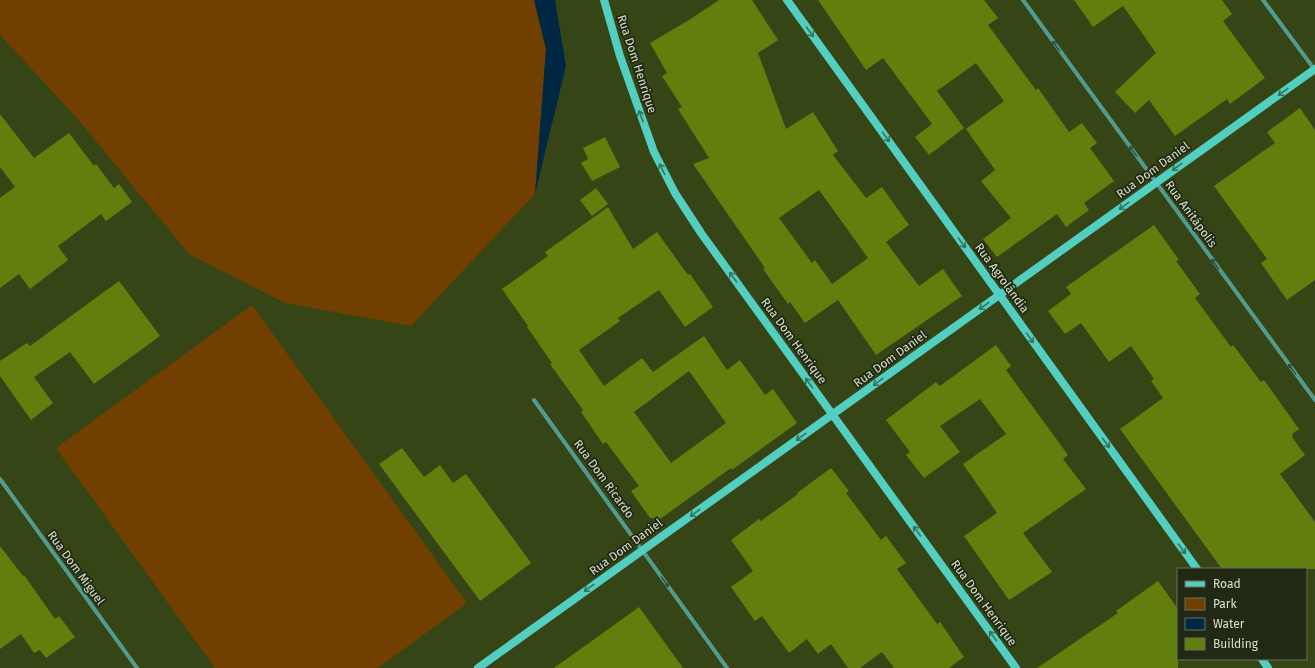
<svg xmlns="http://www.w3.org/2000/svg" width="1315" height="668" font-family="'Fira Sans',sans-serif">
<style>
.green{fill:#714000}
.water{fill:#002843}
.building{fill:#627e0c;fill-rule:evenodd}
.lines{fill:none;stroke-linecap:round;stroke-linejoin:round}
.street{stroke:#539b91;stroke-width:4}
.secondary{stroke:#52cfc0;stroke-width:8}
.oneway{stroke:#377361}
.oneway2{stroke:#325040}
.labels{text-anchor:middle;stroke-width:3.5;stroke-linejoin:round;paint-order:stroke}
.street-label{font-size:12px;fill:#d7e1c6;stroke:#212814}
</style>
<rect width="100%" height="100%" fill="#364515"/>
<g class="green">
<polygon points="0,0 534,0 546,49 535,194 411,326 285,303 189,254 76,117 0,35"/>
<polygon points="252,305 467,603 378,668 215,668 56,448"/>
</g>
<polygon class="water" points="534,0 555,0 566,66 535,194 546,49"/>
<g class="building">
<path d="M719 0H752L778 40 758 53 786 129 813 112 838 151 833 155 866 198 882 187 909 225 886 242 919 286 943 269 962 296 876 355 838 300 805 323 790 302 788 304 763 269 765 268 693 164 709 158 678 109 682 107 662 76 667 73 650 43 689 20ZM819 190 868 258 832 284 815 260 812 263 779 218Z"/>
<polygon points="818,0 984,0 998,18 988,25 1036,90 1038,88 1069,132 1082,123 1097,143 1090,148 1114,181 1084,203 1089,210 1066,227 1057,214 997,257 983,239 1011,218 981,181 995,170 966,129 1004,101 976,63 937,91 964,128 929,155 915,137 932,124 883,58 866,70"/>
<polygon points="1074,0 1222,0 1232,14 1223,21 1265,78 1230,104 1227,99 1175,136 1149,100 1135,113 1115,92 1156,53 1123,6 1093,27"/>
<polygon points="1300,108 1315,130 1315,280 1287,300 1261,263 1267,259 1214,186 1275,143 1267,132"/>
<polygon points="0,114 34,158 69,133 94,166 96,164 114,188 119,184 132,202 106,221 101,214 58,246 68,260 30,289 19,274 0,288 0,198 15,187 0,167"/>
<polygon points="605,137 620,167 592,181 581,163 588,159 583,148"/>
<polygon points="596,188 608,204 592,216 580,200"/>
<path d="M608 207 633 249 657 232 688 275 690 274 713 307 685 327 659 290 618 318 620 321 579 350 604 386 642 358 653 372 704 336 727 370 740 360 765 395 773 389 797 423 732 470 731 468 660 519 650 518 631 491 639 486 606 442 603 444 581 412 583 410 550 364 552 363 527 327 528 326 502 289 548 256 545 252ZM689 371 726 423 671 463 634 412Z"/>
<polygon points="1154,225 1179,260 1176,261 1200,294 1195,298 1231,347 1233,345 1261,382 1264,380 1299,429 1292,434 1293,436 1292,437 1305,455 1280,474 1315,522 1315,569 1222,569 1120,429 1163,398 1151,381 1154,379 1131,346 1109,362 1081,323 1065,334 1048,311 1071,294 1066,287"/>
<polygon points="119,281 160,336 94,384 70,352 34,377 53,403 31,420 0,376 0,361 27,343 30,346"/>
<polygon points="996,345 1011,366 1006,370 1068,455 1063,459 1086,489 1023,533 1052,572 1009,600 964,536 997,513 963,464 1006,434 980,399 940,426 960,452 924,478 906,455 910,452 886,420 936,382 940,386"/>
<polygon points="402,448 424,477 440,465 453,483 466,474 531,563 480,601 379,464"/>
<polygon points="831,468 849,491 846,493 881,540 886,536 906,563 897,569 937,624 940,622 964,657 949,668 894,668 882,652 860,668 848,668 831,644 818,654 807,639 789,653 762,616 755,621 731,587 753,571 731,540 759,519 761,521 798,494 797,493"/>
<polygon points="0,546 23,576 24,575 55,619 59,616 75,637 46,658 40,650 34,653 21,634 0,649"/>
<polygon points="1158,581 1178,609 1178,668 1037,668 1118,613 1116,611"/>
<polygon points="639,607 683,668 554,668 589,643"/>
</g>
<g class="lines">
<g class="street">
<polyline points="1023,0 1315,400"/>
<polyline points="1263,0 1315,70"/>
<polyline points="534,400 727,668"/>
<polyline points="0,479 137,668"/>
</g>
<g class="secondary">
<polyline points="604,0 620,56 654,152 675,193 701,233 1016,668"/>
<polyline points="787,0 1197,569"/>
<polyline points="1262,659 1268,668"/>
<polyline points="478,668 1315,69"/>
</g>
</g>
<defs><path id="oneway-shaft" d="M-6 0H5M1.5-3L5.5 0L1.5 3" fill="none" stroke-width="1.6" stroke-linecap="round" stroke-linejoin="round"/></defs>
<g class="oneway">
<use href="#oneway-shaft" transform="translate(810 32) rotate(54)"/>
<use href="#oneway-shaft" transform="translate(1283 92) rotate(144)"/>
<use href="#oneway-shaft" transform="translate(641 116) rotate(-110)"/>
<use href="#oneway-shaft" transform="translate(886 137) rotate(54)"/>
<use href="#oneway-shaft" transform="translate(1177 167) rotate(144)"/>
<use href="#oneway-shaft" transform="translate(662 169) rotate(-117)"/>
<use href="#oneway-shaft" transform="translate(1124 206) rotate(144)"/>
<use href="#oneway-shaft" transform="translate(962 243) rotate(54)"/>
<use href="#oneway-shaft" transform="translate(733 277) rotate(-126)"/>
<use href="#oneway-shaft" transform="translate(984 306) rotate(144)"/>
<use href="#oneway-shaft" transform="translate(1030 338) rotate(54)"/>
<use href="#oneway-shaft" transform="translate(878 382) rotate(144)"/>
<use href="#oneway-shaft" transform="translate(809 383) rotate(-126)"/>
<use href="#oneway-shaft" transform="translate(801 437) rotate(144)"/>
<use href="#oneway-shaft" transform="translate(1106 443) rotate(54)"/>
<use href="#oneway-shaft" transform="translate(695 513) rotate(144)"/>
<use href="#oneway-shaft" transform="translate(917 531) rotate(-126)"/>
<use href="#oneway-shaft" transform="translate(1182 549) rotate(54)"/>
<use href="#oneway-shaft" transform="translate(589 588) rotate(144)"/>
<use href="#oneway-shaft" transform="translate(993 636) rotate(-126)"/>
</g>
<g class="oneway2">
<use href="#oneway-shaft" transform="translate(1056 46) rotate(-126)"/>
<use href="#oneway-shaft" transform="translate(1133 151) rotate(-126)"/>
<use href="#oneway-shaft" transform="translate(1215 264) rotate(-126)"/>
<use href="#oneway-shaft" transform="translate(1292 369) rotate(-126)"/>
<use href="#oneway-shaft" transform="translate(665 582) rotate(54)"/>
</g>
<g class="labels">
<g class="street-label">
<text transform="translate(637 64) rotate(72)" y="4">Rua Dom Henrique</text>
<text transform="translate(1153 170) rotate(-36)" y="4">Rua Dom Daniel</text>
<text transform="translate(1191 214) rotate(54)" y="4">Rua Anitápolis</text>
<text transform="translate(1002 278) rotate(54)" y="4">Rua Agrolândia</text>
<text transform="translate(794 341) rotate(54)" y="4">Rua Dom Henrique</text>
<text transform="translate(890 359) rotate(-36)" y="4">Rua Dom Daniel</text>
<text transform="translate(604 479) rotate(54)" y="4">Rua Dom Ricardo</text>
<text transform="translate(626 547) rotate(-36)" y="4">Rua Dom Daniel</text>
<text transform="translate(76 568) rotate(54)" y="4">Rua Dom Miguel</text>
<text transform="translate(984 603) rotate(54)" y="4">Rua Dom Henrique</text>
</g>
</g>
<rect x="1177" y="568" width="130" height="92" fill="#212814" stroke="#6a725b"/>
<rect x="1185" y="581" width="20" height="6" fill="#52cfc0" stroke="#6a725b"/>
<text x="1213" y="588" font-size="12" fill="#d7e1c6">Road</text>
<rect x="1185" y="598" width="20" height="12" fill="#714000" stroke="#6a725b"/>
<text x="1213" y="608" font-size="12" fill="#d7e1c6">Park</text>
<rect x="1185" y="618" width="20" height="12" fill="#002843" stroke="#6a725b"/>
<text x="1213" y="628" font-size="12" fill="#d7e1c6">Water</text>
<rect x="1185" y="638" width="20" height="12" fill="#627e0c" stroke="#6a725b"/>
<text x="1213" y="648" font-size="12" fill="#d7e1c6">Building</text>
</svg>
